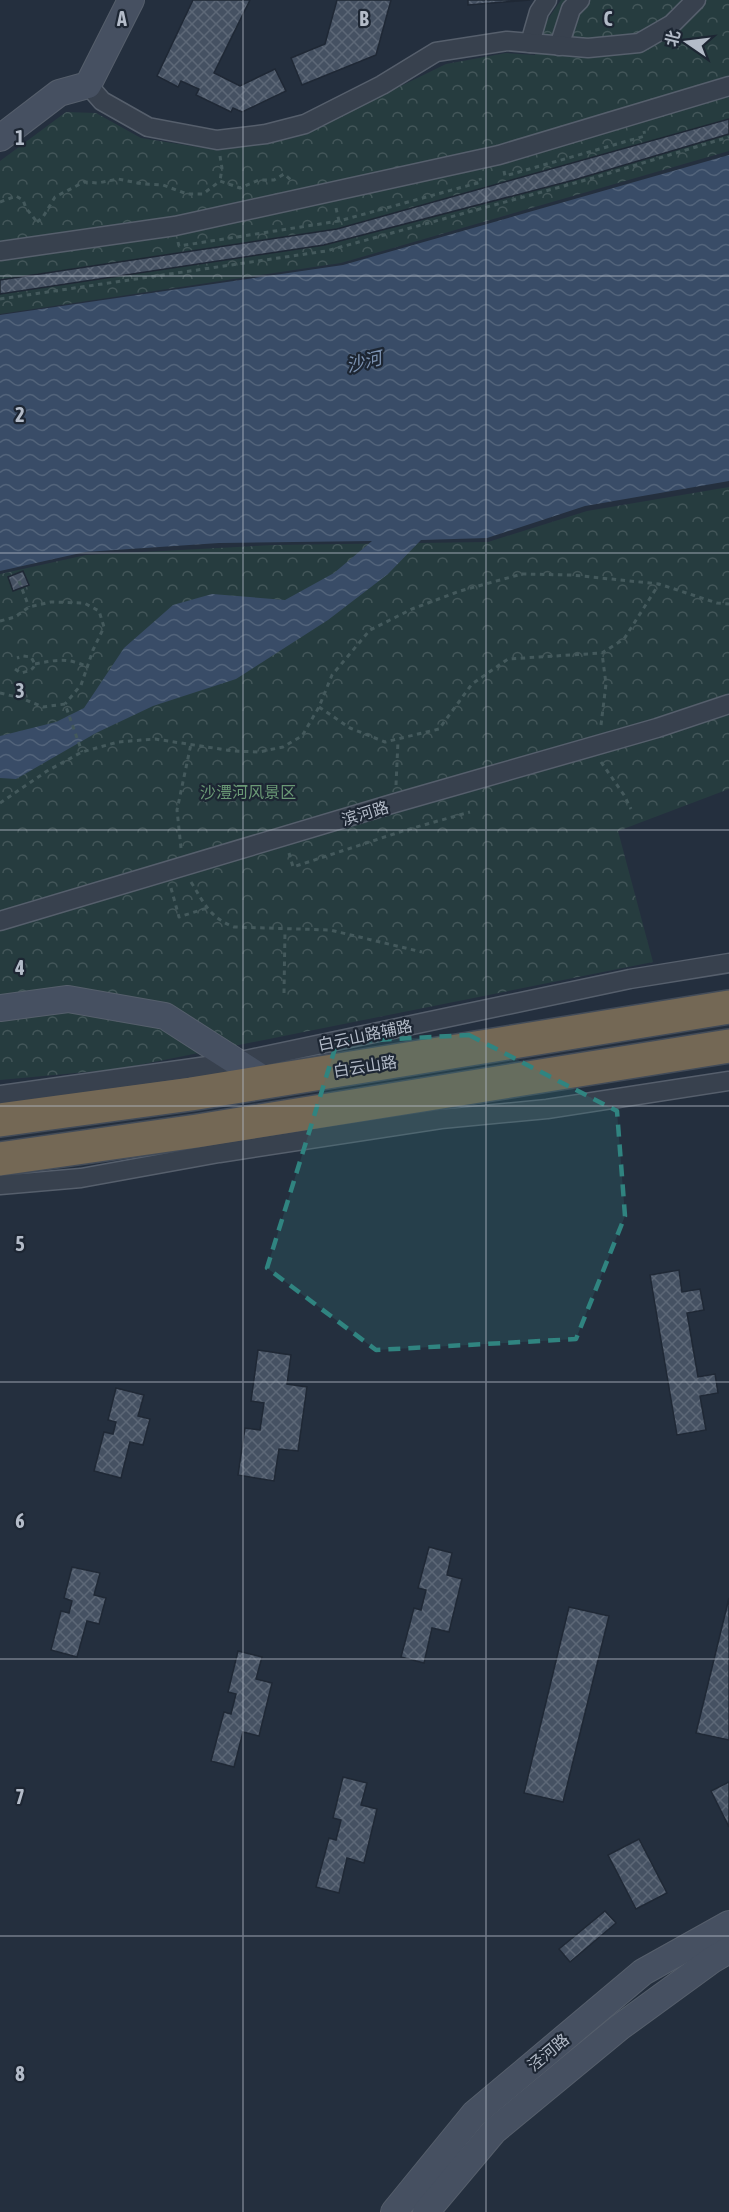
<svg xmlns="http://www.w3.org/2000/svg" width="729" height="2212" font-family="'Asap Condensed','Noto Sans SC',sans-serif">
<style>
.forest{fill:url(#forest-crowns)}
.water{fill:url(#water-waves)}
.building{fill:url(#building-cross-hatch);stroke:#1f2835;stroke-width:1.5}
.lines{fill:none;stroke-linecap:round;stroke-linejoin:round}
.street-casing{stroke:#565f6c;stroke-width:21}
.secondary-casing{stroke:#565f6c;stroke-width:28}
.highway-casing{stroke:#434c59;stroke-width:36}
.path{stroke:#44595c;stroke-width:3;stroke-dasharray:4.5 4.5;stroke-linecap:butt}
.street{stroke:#38414e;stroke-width:18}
.secondary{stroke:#465061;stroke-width:26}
.highway{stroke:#746855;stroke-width:33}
.marked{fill:#308480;fill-opacity:0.2;stroke:#308480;stroke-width:4.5;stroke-dasharray:12 8;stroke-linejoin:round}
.grid{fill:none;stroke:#b4bcc9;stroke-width:1.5;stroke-opacity:0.55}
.labels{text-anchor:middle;stroke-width:4.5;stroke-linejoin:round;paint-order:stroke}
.park-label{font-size:16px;fill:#6b9a76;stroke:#1d2633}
.street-label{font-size:16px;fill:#b4bcc9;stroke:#1d2633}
.water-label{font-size:18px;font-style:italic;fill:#7c92b1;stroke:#1d2633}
.grid-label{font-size:20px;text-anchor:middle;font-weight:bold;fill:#b4bcc9;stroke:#1d2633;stroke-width:4.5;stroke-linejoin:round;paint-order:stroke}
</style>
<defs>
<pattern id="forest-crowns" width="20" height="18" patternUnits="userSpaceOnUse" patternTransform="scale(1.5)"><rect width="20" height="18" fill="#263c3f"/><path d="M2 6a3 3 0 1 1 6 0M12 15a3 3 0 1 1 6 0" fill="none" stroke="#435659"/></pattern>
<pattern id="water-waves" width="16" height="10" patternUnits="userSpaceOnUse" patternTransform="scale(1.5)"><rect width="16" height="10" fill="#394c67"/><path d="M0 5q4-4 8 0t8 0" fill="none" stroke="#53647b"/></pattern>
<pattern id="building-cross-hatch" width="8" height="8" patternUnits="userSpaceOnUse" patternTransform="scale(1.5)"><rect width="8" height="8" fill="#455162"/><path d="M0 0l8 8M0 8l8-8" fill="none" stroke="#5d6877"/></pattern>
</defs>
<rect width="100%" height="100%" fill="#242f3e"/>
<g class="forest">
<polygon points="561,0 729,0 729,151 341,263 0,314 0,161 66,112 96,113 141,138 216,150 294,138 446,64 506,53 535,55 541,29"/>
<polygon points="729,487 729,789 618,831 653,962 119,1069 0,1080 0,574 86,555 273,545 488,542 587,511"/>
</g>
<polygon class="water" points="729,155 729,481 585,506 487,538 421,540 388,574 328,620 236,679 153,706 96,733 16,779 0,778 0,736 56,722 84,708 124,648 173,605 212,594 285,600 334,573 372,541 219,543 85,552 0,571 0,315 343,265"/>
<g class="building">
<polygon points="193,0 250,0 214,73 240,86 275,69 286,91 242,112 233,108 231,112 196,95 199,89 181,81 178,87 157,76"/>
<polygon points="337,0 391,0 376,55 302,85 291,58 325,44"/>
<polygon points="468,0 530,0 468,5"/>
<polygon points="729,119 729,134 574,180 324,245 0,294 0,280 337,229"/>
<polygon points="23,571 29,585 13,591 8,577"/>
<polygon points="679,1270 682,1292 700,1289 704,1310 687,1313 698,1377 715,1374 718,1393 700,1396 706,1430 677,1435 650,1275"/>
<polygon points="258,1350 291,1355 287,1384 307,1387 298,1451 279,1449 274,1481 238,1475 245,1428 260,1430 264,1403 251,1401"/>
<polygon points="116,1388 144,1395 138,1416 150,1419 143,1445 130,1442 121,1478 94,1471 104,1432 113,1434 116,1422 108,1420"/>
<polygon points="429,1547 452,1553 447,1575 462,1579 449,1632 432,1628 424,1663 401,1657 414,1608 421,1610 426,1590 418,1588"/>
<polygon points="72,1567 100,1573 94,1595 106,1598 99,1624 87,1621 77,1657 51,1650 61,1611 69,1613 72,1601 64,1598"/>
<polygon points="729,1598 729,1740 696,1733"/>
<polygon points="569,1607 609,1616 563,1802 524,1793"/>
<polygon points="238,1651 262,1657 256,1679 272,1683 259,1736 243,1732 234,1767 211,1761 224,1712 231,1714 236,1694 228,1692"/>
<polygon points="343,1777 367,1783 361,1805 377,1809 364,1863 347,1858 339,1893 316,1887 329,1838 336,1840 341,1820 333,1818"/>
<polygon points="729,1782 729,1827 711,1791"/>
<polygon points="639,1839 667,1893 636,1909 608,1855"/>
<polygon points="605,1911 616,1923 570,1962 559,1949"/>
</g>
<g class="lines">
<g class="street-casing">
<g id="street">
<polyline points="530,43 539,12 547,0"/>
<polyline points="559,46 571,9 580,0"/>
<polyline points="88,85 102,101 148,127 217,140 266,134 305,124 382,85 436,52 507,41 588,48 639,43 672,24 696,0"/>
<polyline points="0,251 175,226 499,155 729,86"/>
<polyline points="0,921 395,803 657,728 729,704"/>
<polyline points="0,1095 236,1062 630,979 729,963"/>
<polyline points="0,1185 81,1178 219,1153 441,1119 547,1109 729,1081"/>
</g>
</g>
<g class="secondary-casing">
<g id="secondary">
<polyline points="0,138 59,93 88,85 131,0"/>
<polyline points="0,1008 68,999 165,1016 268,1082"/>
<polyline points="394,2212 474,2114 643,1972 729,1924"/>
<polyline points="426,2212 494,2131 620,2027 712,1960 729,1950"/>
</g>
</g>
<g class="highway-casing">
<g id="highway">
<polyline points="0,1120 191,1094 729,1007"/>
<polyline points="0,1159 197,1131 729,1046"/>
</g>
</g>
<g class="path">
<polyline points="220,156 222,168 220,181"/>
<polyline points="504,171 505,176 645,136 644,131"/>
<polyline points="0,202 16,196 23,200 26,208 37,222"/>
<polyline points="336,208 339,221"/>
<polyline points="37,222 43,217 55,197 84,182 98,183 118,179 143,184 163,185 187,194 203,194 220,181 240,188 259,180 274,180 284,174 292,181"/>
<polyline points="178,242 179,246 339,221 481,182 480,178"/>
<polyline points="0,299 326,251 593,178 729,137"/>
<polyline points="19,581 29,607"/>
<polyline points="0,621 15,617 29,607 51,602 84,603 99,611 104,627 93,650 81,685 65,704"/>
<path d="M35 664C56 660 68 657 87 667"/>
<path d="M15 669 21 673C28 671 33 671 35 664L31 657 23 656 17 658"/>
<polyline points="0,693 21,698 43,707 65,704 82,752"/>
<polyline points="319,707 350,728 385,742 439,729 472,684 508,659 602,653 624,639 659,584"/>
<polyline points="601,725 606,684 602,653"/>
<polyline points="601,762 624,795 631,809"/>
<polyline points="396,785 398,741"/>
<polyline points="0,803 47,771 82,752 118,742 155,739 233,751 259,752 283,747 302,736 319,707 332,675 370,630 412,609 460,591 522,574 572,575 659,584 717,603 729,604"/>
<polyline points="181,848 177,810 191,744"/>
<polyline points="289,853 293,867 406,830 470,812"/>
<path d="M191 882C204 903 210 918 234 927L330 930 422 952"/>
<polyline points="171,888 179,917 207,908"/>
<polyline points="284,993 285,930"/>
</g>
<use href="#street" class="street"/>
<use href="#secondary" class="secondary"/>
<use href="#highway" class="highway"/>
</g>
<path class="marked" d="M469 1035 617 1111 625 1216 576 1339 376 1350 267 1268 337 1042Z"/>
<path class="grid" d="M243 0V2212M486 0V2212M0 276H729M0 553H729M0 830H729M0 1106H729M0 1382H729M0 1659H729M0 1936H729"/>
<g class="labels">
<g class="park-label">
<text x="248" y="798">沙澧河风景区</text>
</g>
<g class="street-label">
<text transform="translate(365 813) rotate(-17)" y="6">滨河路</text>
<text transform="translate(365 1035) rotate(-12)" y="6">白云山路辅路</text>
<text transform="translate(365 1066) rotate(-9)" y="6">白云山路</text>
<text transform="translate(548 2052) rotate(-40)" y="6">泾河路</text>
</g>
<g class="water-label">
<text transform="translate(364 362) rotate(-14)" y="6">沙河</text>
</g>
</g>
<g class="grid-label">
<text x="122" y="26">A</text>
<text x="364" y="26">B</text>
<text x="608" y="26">C</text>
<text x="20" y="145">1</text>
<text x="20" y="422">2</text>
<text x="20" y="698">3</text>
<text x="20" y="975">4</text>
<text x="20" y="1251">5</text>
<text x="20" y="1528">6</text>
<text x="20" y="1804">7</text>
<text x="20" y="2081">8</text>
</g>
<g transform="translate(687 42) rotate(284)" stroke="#1d2633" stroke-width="4.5" paint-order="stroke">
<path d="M0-4.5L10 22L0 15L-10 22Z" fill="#b4bcc9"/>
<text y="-9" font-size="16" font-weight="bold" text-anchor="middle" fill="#b4bcc9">北</text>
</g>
</svg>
